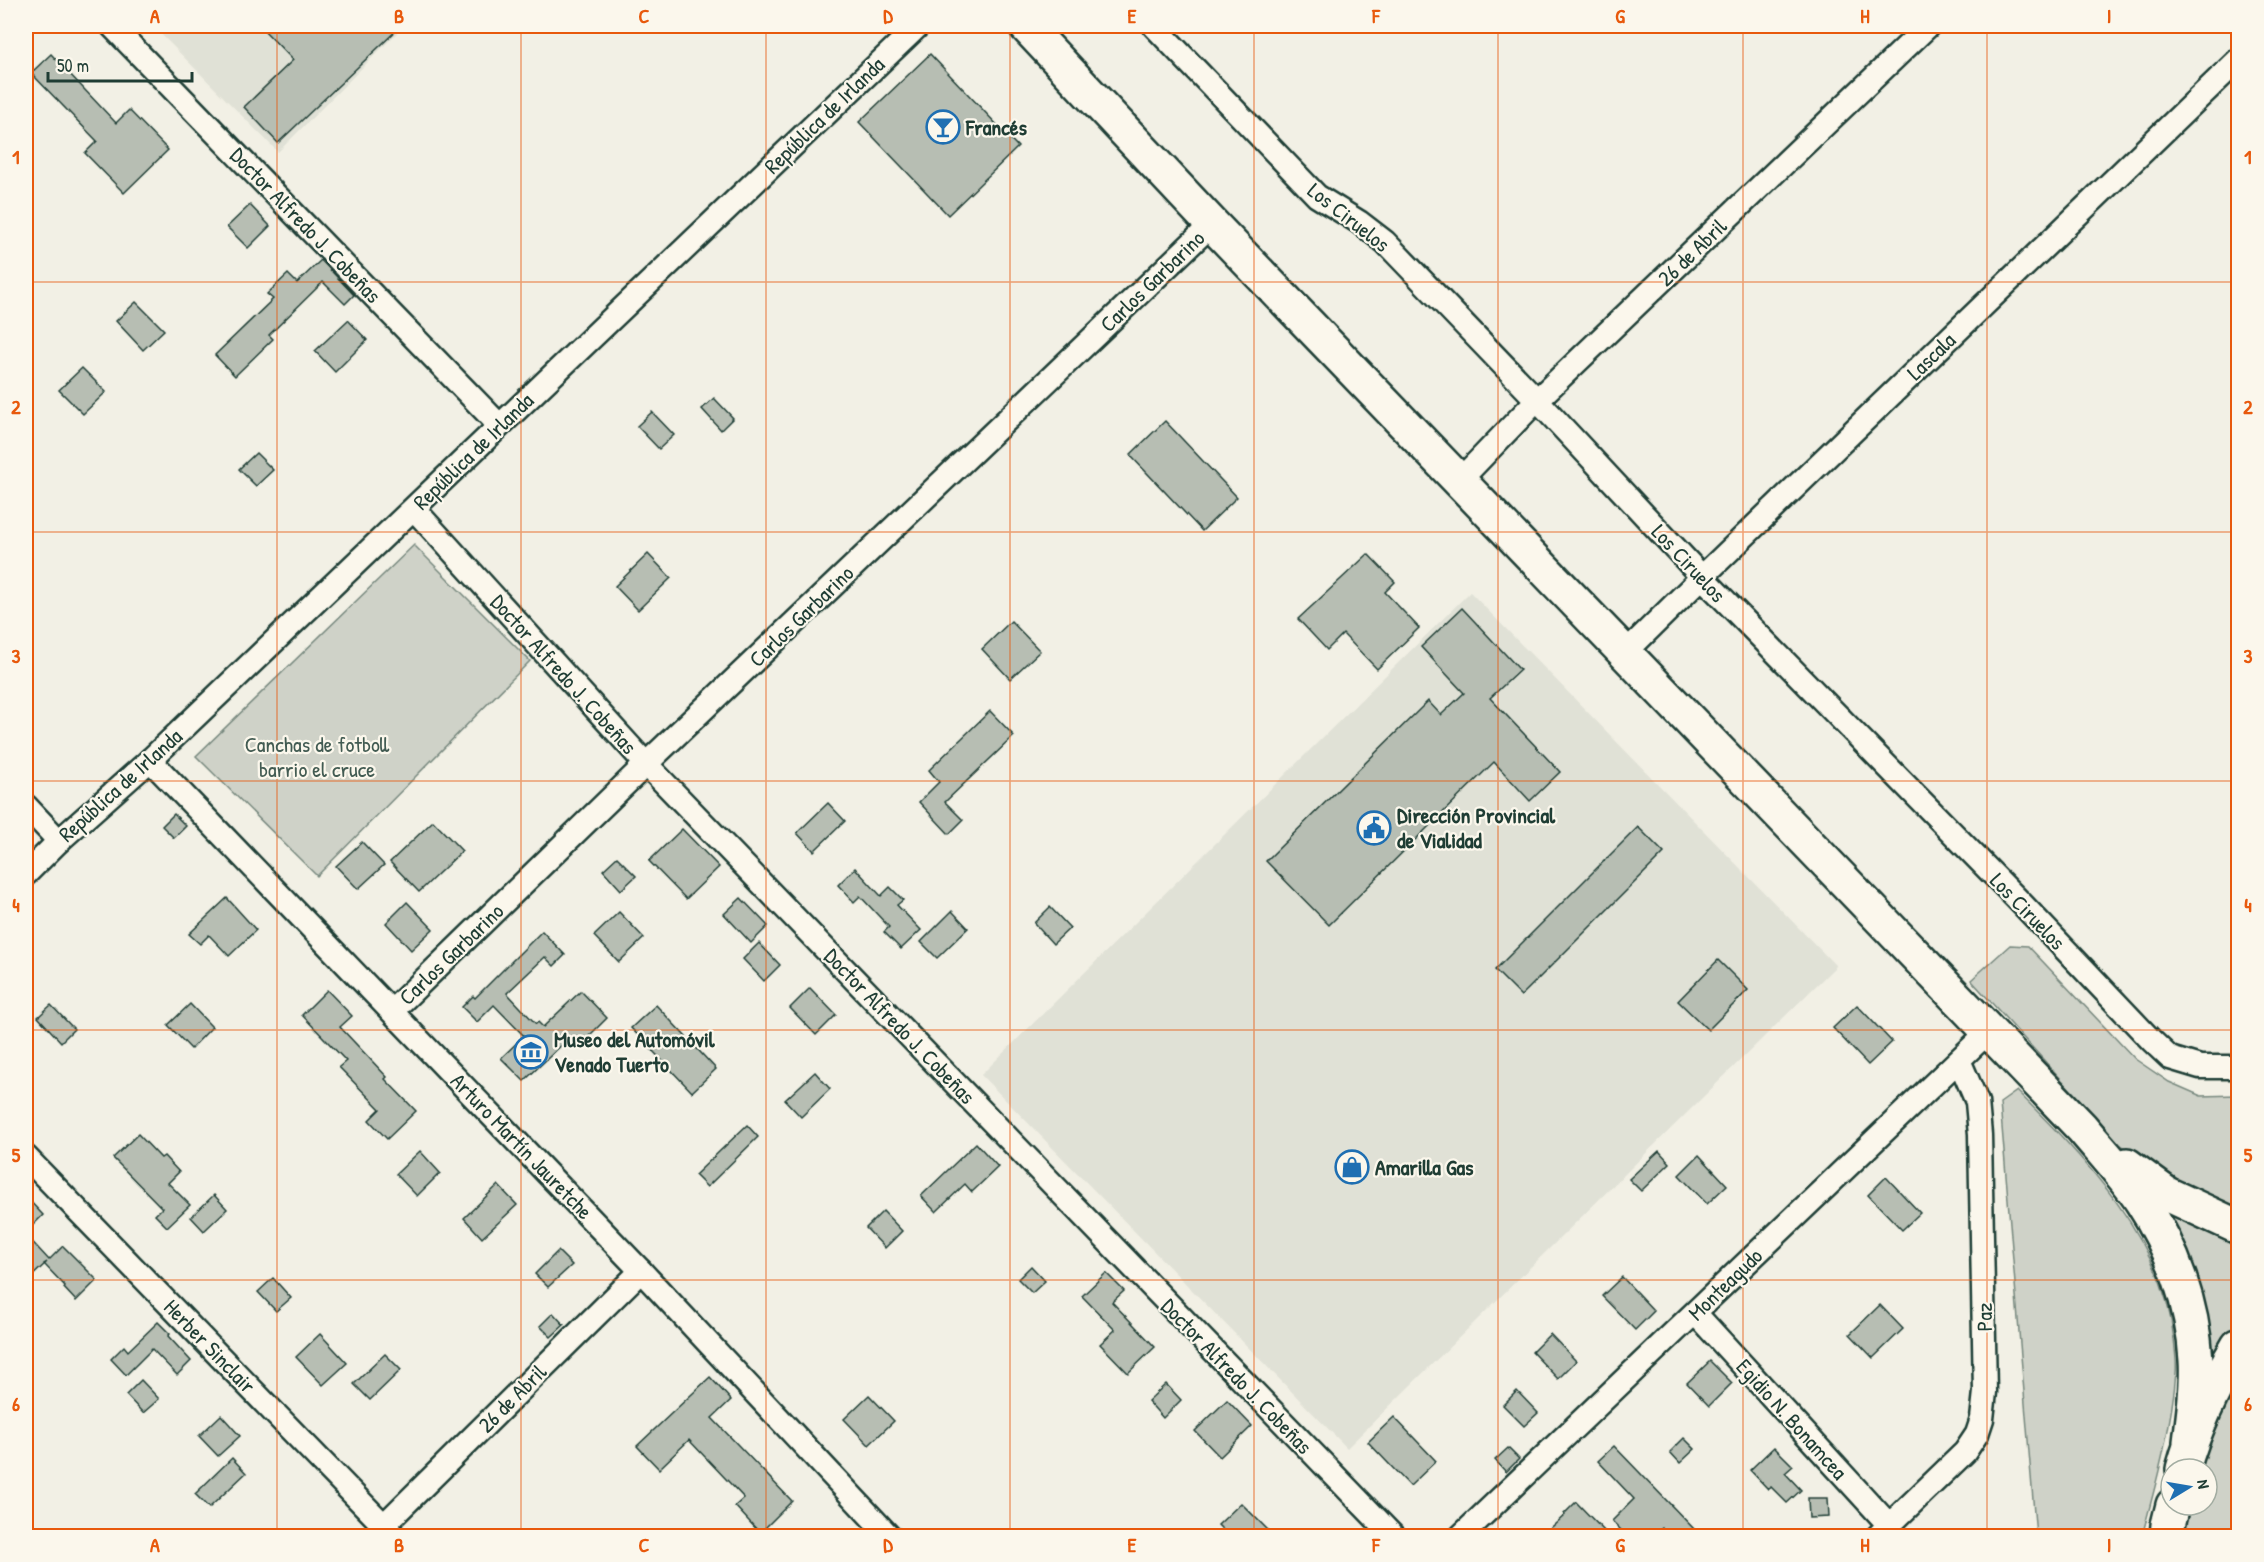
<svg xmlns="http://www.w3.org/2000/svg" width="2264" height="1562" font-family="'Patrick Hand',sans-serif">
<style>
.built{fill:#e0e1d6}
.green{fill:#cfd2c8;stroke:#77887e;stroke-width:1.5}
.building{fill:#b7beb3;stroke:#1f3d34;stroke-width:1.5}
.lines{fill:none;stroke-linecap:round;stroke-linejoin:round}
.street-casing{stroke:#1f3d34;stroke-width:27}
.highway-casing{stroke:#1f3d34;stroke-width:38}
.street{stroke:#fbf7ec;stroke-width:22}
.highway{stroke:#fbf7ec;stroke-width:33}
.grid{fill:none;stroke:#e8590c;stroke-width:1.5;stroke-opacity:0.55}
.labels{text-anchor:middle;stroke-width:4.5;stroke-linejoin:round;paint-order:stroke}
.street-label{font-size:22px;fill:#1f3d34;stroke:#fbf7ec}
.poi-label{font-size:22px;font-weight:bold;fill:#1f3d34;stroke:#fbf7ec;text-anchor:start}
.park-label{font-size:22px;fill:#425b52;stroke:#fbf7ec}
.neatline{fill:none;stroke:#e8590c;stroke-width:2}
.grid-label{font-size:20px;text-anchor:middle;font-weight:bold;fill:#e8590c}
</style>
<rect width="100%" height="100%" fill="#f2f0e5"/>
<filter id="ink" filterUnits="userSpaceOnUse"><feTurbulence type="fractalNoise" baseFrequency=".0167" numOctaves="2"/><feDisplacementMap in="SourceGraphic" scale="12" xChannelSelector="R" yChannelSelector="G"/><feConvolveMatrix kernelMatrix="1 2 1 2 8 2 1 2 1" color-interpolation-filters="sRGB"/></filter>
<g filter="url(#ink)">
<g class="built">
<polygon points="153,26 404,26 278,152"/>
<polygon points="1470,592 1836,966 1347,1448 981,1075"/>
</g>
<g class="green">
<polygon points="414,545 530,661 317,876 196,756"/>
<polygon points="2010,945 2028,946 2135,1059 2169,1082 2201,1096 2238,1095 2238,1213 2160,1174 2120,1144 1971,980"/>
<path d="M2017 1091C2085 1159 2164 1239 2174 1340 2175 1350 2177 1362 2176 1372 2172 1426 2156 1484 2142 1536H2036L2000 1103Z"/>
<path d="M2160 1202 2199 1229 2238 1246V1323L2228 1336 2208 1378C2208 1363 2211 1347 2210 1332 2205 1285 2181 1243 2160 1202Z"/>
<polygon points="2238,1377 2238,1536 2182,1536 2190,1505 2207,1505 2207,1469 2199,1469 2206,1441"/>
</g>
<g class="building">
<polygon points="260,26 401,26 278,143 244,107 293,60"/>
<polygon points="51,54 116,123 129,110 168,150 124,193 85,153 97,141 31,73"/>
<polygon points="930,54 1018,147 948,215 859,122"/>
<polygon points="250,205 270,226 248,248 227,227"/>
<polygon points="321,260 354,295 345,304 323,282 269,335 273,339 235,376 215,355 273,299 267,294 288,274 297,283"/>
<polygon points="136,302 164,330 143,350 116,321"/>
<polygon points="348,320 367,340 335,372 315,351"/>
<polygon points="82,368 106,392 83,414 59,390"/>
<polygon points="714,398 733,418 721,430 702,409"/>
<polygon points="652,412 674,435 659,449 637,426"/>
<polygon points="1165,421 1237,497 1202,531 1130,455"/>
<polygon points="256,453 273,470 256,486 239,469"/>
<polygon points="648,554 671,578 638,610 615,586"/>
<polygon points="1368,554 1395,582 1385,592 1419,628 1377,669 1343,634 1327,650 1298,619"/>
<polygon points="1462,608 1520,670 1490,698 1560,772 1530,801 1494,762 1329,925 1266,861 1428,701 1441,715 1464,693 1421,647"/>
<polygon points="1011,621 1040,651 1010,679 982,649"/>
<polygon points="990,711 1014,736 945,802 963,820 949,834 919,802 939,782 929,770"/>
<polygon points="828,803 845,821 814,851 797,833"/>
<polygon points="174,814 186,826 174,838 162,826"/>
<polygon points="433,821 462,851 419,892 390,862"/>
<polygon points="1638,827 1664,853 1521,996 1495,970"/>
<polygon points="682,829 719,867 686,899 649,861"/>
<polygon points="362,842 384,865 358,889 336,866"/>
<polygon points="617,857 636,876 621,890 603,870"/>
<polygon points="855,868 881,896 890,887 903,900 897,905 921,930 901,949 884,932 889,927 860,896 854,902 838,885"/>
<polygon points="227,898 256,930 229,956 209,935 200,944 189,934"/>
<polygon points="741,898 768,926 751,943 724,914"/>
<polygon points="407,902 433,929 411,950 386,923"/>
<polygon points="1050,907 1070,928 1053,944 1034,923"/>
<polygon points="952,911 968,928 937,958 921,942"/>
<polygon points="619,912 644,938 619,962 594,936"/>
<polygon points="542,931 565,955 554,966 545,957 507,993 536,1024 538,1022 543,1027 581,991 607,1018 577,1048 568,1039 524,1081 501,1058 524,1036 494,1005 477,1022 462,1007 473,996 475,998"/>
<polygon points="759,943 780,965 764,981 743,959"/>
<polygon points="1718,960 1748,990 1708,1030 1678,1001"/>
<polygon points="810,988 836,1015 816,1035 790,1008"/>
<polygon points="327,990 352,1016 340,1027 387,1077 385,1079 416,1111 387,1139 369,1120 380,1109 339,1067 346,1061 302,1015"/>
<polygon points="190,1004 212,1027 191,1049 168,1025"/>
<polygon points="51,1005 74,1029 61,1042 38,1017"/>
<polygon points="656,1005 716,1069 692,1092 631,1028"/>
<polygon points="1857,1005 1892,1042 1868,1065 1833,1028"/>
<polygon points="815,1072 830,1089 801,1117 785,1100"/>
<polygon points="747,1125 758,1137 707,1187 695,1175"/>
<polygon points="138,1134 161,1158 164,1156 179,1172 168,1183 190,1205 167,1227 155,1215 162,1208 113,1158"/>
<polygon points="976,1143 998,1167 972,1192 965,1184 936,1212 921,1196"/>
<polygon points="420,1151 440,1173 417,1196 396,1174"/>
<polygon points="1659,1151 1670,1163 1641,1191 1629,1179"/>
<polygon points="1699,1155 1727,1185 1707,1204 1679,1175"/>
<polygon points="1886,1177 1920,1213 1902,1230 1868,1195"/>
<polygon points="498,1185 517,1205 482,1238 464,1218"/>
<polygon points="214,1195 227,1209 204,1231 191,1217"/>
<polygon points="26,1197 43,1215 26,1232"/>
<polygon points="883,1211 902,1231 885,1248 866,1228"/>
<polygon points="26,1235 49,1260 63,1246 97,1280 76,1301 64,1288 65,1286 44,1264 47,1262 26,1282"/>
<polygon points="558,1251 572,1265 548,1287 535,1274"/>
<polygon points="1031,1266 1045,1281 1032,1293 1018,1279"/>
<polygon points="1106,1273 1124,1291 1112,1302 1155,1347 1128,1373 1100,1344 1115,1330 1082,1296"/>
<polygon points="1622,1277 1654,1311 1635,1330 1602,1296"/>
<polygon points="273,1278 291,1298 276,1311 258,1292"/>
<polygon points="1880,1305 1903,1329 1873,1358 1850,1334"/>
<polygon points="553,1313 564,1325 551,1337 540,1326"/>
<polygon points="158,1322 170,1334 168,1336 191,1361 177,1375 152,1349 126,1375 111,1359 124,1346 128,1351"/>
<polygon points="320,1334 347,1363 323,1385 296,1357"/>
<polygon points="1550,1334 1576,1361 1558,1379 1532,1352"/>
<polygon points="385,1354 401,1370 370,1400 354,1384"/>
<polygon points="1710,1361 1732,1383 1709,1406 1687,1383"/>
<polygon points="710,1377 731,1400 712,1418 792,1501 760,1533 735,1506 744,1498 689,1440 659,1469 637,1446"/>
<polygon points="141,1380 159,1399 143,1413 126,1395"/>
<polygon points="1166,1384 1181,1400 1163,1418 1148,1401"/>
<polygon points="1517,1391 1538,1413 1524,1426 1503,1405"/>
<polygon points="869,1395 894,1421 869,1445 844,1419"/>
<polygon points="1227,1400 1252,1426 1220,1457 1195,1431"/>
<polygon points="221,1415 240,1436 218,1456 199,1436"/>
<polygon points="1394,1417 1436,1461 1410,1486 1368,1442"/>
<polygon points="1684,1438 1695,1449 1680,1463 1670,1452"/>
<polygon points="1614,1446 1694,1529 1685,1536 1671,1536 1662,1528 1653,1536 1627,1536 1612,1521 1634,1499 1598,1461"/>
<polygon points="1774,1447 1793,1466 1785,1473 1801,1490 1787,1503 1771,1487 1768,1489 1750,1470"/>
<polygon points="1508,1448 1519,1459 1506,1472 1495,1460"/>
<polygon points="232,1458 246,1473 209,1508 195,1494"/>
<polygon points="1808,1498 1828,1498 1829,1517 1809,1518"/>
<polygon points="1576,1502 1609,1536 1542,1536 1565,1515 1564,1514"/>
<polygon points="1241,1503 1274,1536 1229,1536 1218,1525"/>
</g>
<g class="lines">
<g class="street-casing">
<g id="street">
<polyline points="112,26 499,425"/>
<polyline points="1154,26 1317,196 1359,222 1385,242 1537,400 1702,577 2023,905 2152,1041 2170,1058 2200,1067 2238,1067"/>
<polyline points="1459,481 1537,400 1928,26"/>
<polyline points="414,509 646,764 1393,1536"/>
<polyline points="1625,653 1702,577 2238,60"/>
<polyline points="150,760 641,1271 889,1536"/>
<polyline points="26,806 59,841"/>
<polyline points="26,874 59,841 150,760 918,26"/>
<polyline points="392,1011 646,764 1212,224"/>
<polyline points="26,1157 394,1536"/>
<polyline points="1695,1313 1890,1526"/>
<polyline points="384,1525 641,1271"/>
<polyline points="1461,1536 1989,1031"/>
<polyline points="1878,1536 1965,1452 1977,1434 1982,1419 1985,1392 1980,1135 1977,1102 1959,1060"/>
</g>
</g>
<g class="highway-casing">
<g id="highway">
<path d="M1026 26 1212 224 2082 1128C2102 1152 2125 1176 2142 1202 2173 1249 2193 1305 2196 1360 2198 1387 2193 1416 2190 1442"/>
<polyline points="2127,1165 2167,1194 2238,1227"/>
<path d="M2183 1469C2195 1426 2215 1385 2238 1346"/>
<polyline points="2167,1536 2168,1525 2173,1505"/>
</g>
</g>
<use href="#street" class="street"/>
<use href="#highway" class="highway"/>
</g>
</g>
<path class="grid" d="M277 26V1536M521 26V1536M766 26V1536M1010 26V1536M1254 26V1536M1498 26V1536M1743 26V1536M1987 26V1536M26 282H2238M26 532H2238M26 781H2238M26 1030H2238M26 1280H2238"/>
<defs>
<g id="bar-ring" transform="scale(1.725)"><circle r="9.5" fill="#fbf7ec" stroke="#1f6fb2" stroke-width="1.5"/><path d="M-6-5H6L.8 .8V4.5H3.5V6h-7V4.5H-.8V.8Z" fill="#1f6fb2"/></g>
<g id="civic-ring" transform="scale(1.725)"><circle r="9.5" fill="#fbf7ec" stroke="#1f6fb2" stroke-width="1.5"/><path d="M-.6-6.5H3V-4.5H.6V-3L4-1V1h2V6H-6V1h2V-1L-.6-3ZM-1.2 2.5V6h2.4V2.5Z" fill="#1f6fb2"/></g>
<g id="museum-ring" transform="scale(1.725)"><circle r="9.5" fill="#fbf7ec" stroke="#1f6fb2" stroke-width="1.5"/><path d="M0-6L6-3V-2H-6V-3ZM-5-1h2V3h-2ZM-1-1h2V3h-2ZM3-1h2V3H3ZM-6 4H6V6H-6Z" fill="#1f6fb2"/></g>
<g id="shop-ring" transform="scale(1.725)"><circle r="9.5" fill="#fbf7ec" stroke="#1f6fb2" stroke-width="1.5"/><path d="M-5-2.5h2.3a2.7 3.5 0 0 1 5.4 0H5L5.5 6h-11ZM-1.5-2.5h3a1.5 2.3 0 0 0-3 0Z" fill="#1f6fb2"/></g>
</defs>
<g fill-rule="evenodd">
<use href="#bar-ring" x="943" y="127"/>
<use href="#civic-ring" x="1374" y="828"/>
<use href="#museum-ring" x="531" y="1052"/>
<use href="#shop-ring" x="1352" y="1167"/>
</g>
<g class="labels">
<g class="street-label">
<text transform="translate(824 115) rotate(-44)" y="8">República de Irlanda</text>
<text transform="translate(1349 217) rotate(38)" y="8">Los Ciruelos</text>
<text transform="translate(306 225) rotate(46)" y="8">Doctor Alfredo J. Cobeñas</text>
<text transform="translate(1692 252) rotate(-44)" y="8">26 de Abril</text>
<text transform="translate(1152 281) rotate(-44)" y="8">Carlos Garbarino</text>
<text transform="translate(1931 356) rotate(-44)" y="8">Lascala</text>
<text transform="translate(473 451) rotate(-44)" y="8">República de Irlanda</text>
<text transform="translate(1689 563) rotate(47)" y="8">Los Ciruelos</text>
<text transform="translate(801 616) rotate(-44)" y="8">Carlos Garbarino</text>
<text transform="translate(564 674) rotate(48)" y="8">Doctor Alfredo J. Cobeñas</text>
<text transform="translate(120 785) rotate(-42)" y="8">República de Irlanda</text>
<text transform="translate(2028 911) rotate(46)" y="8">Los Ciruelos</text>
<text transform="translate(451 954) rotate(-44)" y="8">Carlos Garbarino</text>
<text transform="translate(900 1026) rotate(46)" y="8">Doctor Alfredo J. Cobeñas</text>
<text transform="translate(522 1146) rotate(46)" y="8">Arturo Martín Jauretche</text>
<text transform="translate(1725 1284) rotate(-44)" y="8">Monteagudo</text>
<text transform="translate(1984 1317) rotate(-91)" y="8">Paz</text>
<text transform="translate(210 1346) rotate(46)" y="8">Herber Sinclair</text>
<text transform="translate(1237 1376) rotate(46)" y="8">Doctor Alfredo J. Cobeñas</text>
<text transform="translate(512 1398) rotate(-45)" y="8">26 de Abril</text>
<text transform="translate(1792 1419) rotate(48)" y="8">Egidio N. Bonamcea</text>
</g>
<g class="poi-label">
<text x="966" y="135">Francés</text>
<text x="1397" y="823">Dirección Provincial<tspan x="1397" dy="25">de Vialidad</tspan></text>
<text x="554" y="1047">Museo del Automóvil<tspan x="554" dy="25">Venado Tuerto</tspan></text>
<text x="1375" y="1175">Amarilla Gas</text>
</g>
<g class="park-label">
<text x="317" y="752">Canchas de fotboll<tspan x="317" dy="25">barrio el cruce</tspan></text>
</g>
</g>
<rect width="2264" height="1562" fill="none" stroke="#fbf7ec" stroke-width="66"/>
<g transform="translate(2189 1487) rotate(79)"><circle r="28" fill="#fbf7ec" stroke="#a3ada2" stroke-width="1.5"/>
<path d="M0-4.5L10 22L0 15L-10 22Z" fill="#1f6fb2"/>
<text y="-9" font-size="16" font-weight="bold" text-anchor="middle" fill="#1f3d34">N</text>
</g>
<path d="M48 72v9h144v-9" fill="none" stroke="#1f3d34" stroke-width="3"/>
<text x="57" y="72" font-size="18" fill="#1f3d34" stroke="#fbf7ec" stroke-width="4.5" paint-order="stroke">50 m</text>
<rect x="33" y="33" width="2198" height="1496" class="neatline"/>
<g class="grid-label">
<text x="155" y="23">A</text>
<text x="399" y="23">B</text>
<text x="644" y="23">C</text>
<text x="888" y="23">D</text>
<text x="1132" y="23">E</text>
<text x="1376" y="23">F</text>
<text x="1620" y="23">G</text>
<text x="1865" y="23">H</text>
<text x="2109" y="23">I</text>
<text x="16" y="164">1</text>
<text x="2248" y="164">1</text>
<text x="16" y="414">2</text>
<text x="2248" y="414">2</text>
<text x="16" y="663">3</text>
<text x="2248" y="663">3</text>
<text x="16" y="912">4</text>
<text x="2248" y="912">4</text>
<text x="16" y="1162">5</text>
<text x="2248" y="1162">5</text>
<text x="16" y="1411">6</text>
<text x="2248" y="1411">6</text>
<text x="155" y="1552">A</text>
<text x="399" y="1552">B</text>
<text x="644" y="1552">C</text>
<text x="888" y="1552">D</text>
<text x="1132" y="1552">E</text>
<text x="1376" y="1552">F</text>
<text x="1620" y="1552">G</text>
<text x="1865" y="1552">H</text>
<text x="2109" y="1552">I</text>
</g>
</svg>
